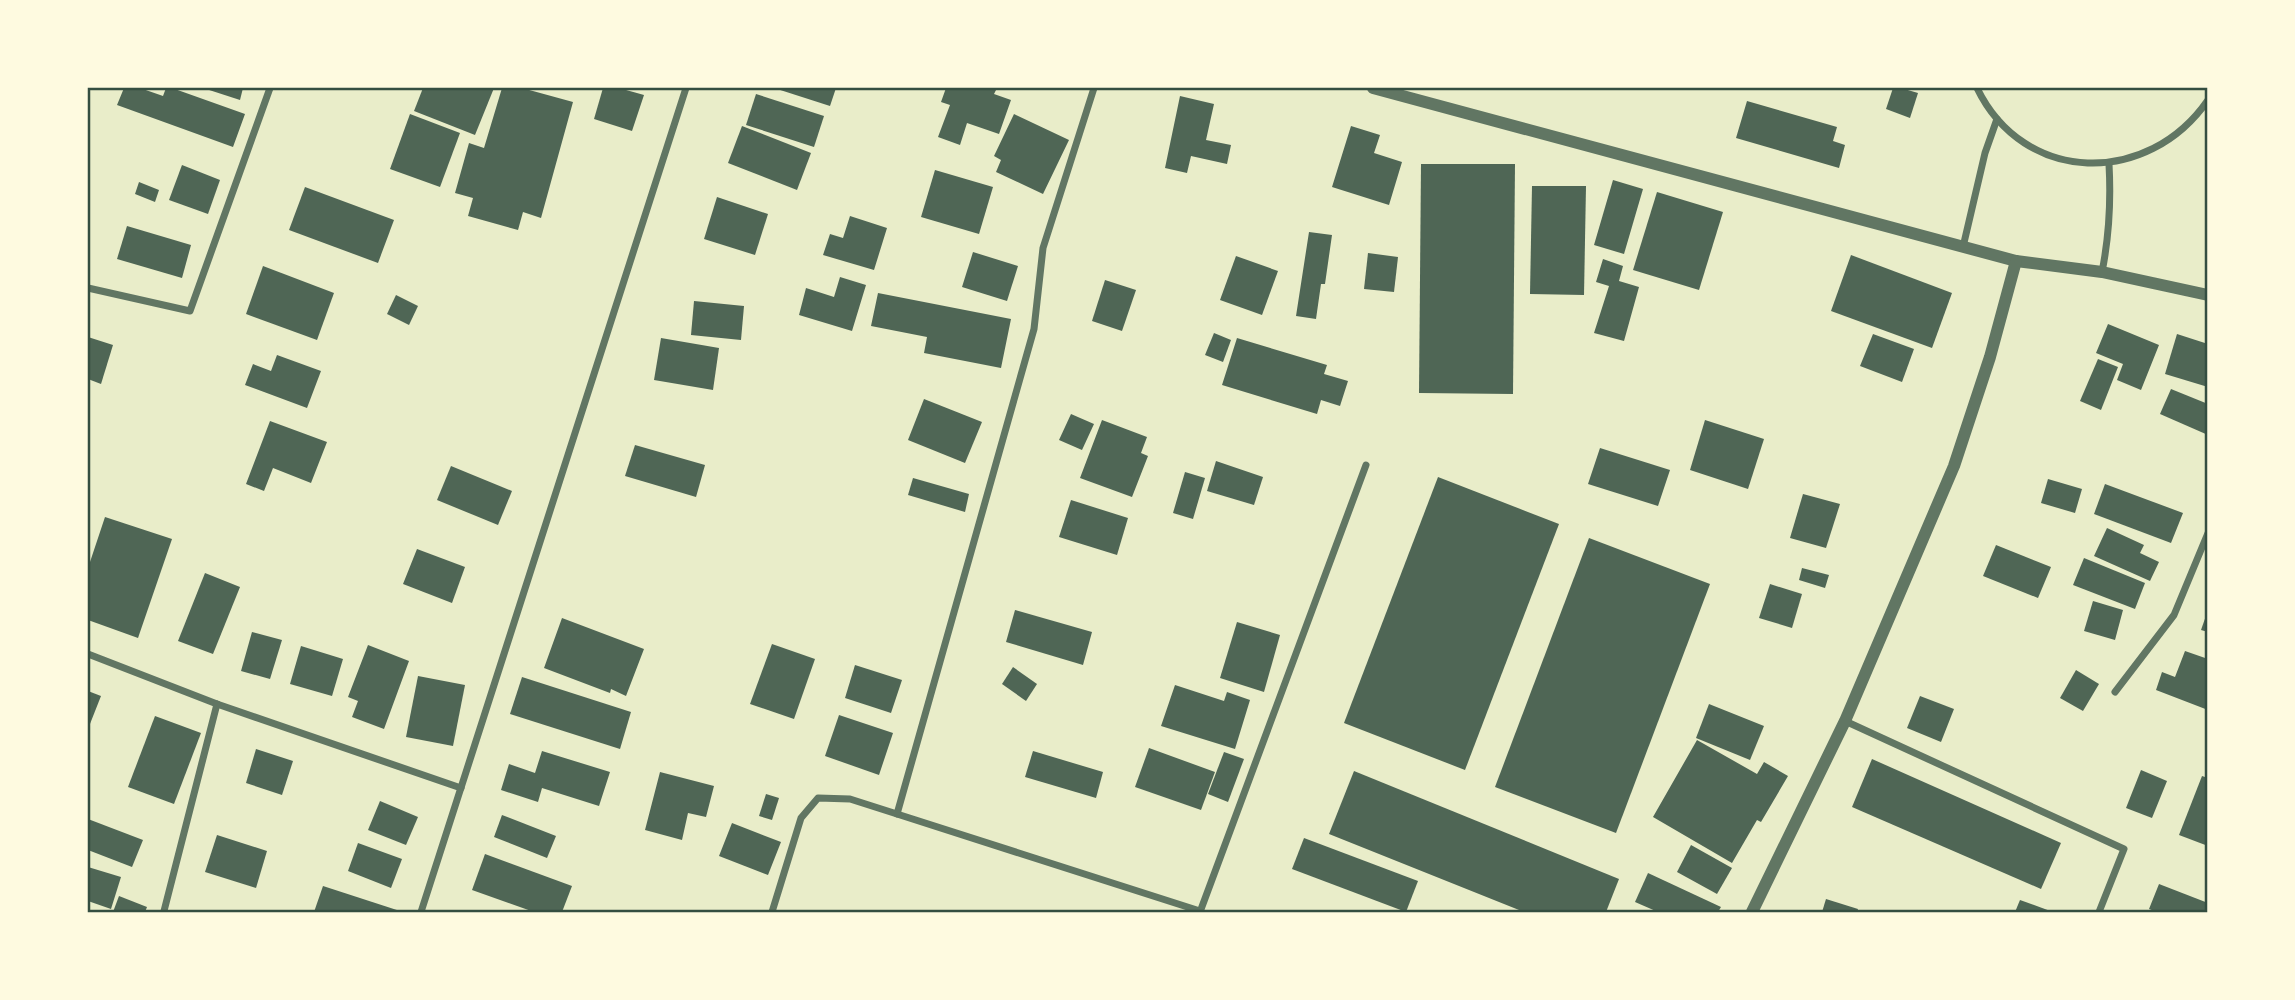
<svg xmlns="http://www.w3.org/2000/svg" width="2295" height="1000" font-family="Raleway,sans-serif">
<style>
.building{fill:#4f6655}
.lines{fill:none;stroke-linecap:round;stroke-linejoin:round}
.minor{stroke:#617663;stroke-width:7}
.tertiary{stroke:#617663;stroke-width:12}
.neatline{fill:none;stroke:#344e41;stroke-width:2.5}
</style>
<rect width="100%" height="100%" fill="#e9edc9"/>
<g class="building">
<polygon points="124,88 140,88 163,96 166,88 172,88 245,114 233,147 117,105"/>
<polygon points="203,88 243,88 240,100"/>
<polygon points="423,88 494,88 475,135 414,111"/>
<polygon points="502,88 522,88 573,102 541,218 523,212 518,230 468,216 473,198 455,193 469,143 484,148"/>
<polygon points="603,88 619,88 644,95 632,131 594,119"/>
<polygon points="774,88 836,88 830,106"/>
<polygon points="946,88 997,88 994,94 1011,100 999,134 967,123 960,145 938,137 950,105 941,102"/>
<polygon points="1893,88 1901,88 1918,93 1910,118 1886,109"/>
<polygon points="756,94 824,116 814,147 746,125"/>
<polygon points="1180,96 1214,104 1206,140 1231,145 1227,164 1191,156 1187,173 1165,168"/>
<polygon points="1747,101 1837,127 1833,141 1845,145 1839,168 1736,138"/>
<polygon points="410,114 460,133 440,187 390,169"/>
<polygon points="1014,114 1069,140 1043,194 996,172 1001,160 994,156"/>
<polygon points="742,126 811,153 797,190 728,163"/>
<polygon points="1351,126 1380,135 1374,153 1402,162 1389,205 1332,187"/>
<polygon points="1421,164 1515,164 1513,394 1419,393"/>
<polygon points="182,165 220,180 208,214 169,200"/>
<polygon points="935,170 993,187 979,234 921,217"/>
<polygon points="1613,180 1643,189 1624,254 1594,245"/>
<polygon points="139,182 159,190 155,202 135,194"/>
<polygon points="1532,186 1586,186 1584,295 1530,294"/>
<polygon points="305,187 394,220 378,263 289,230"/>
<polygon points="1657,192 1723,212 1699,290 1633,270"/>
<polygon points="717,197 768,214 755,255 704,239"/>
<polygon points="850,216 887,228 874,270 823,255 830,234 843,238"/>
<polygon points="127,226 191,245 182,278 117,259"/>
<polygon points="1309,232 1332,235 1325,284 1321,284 1316,319 1296,316"/>
<polygon points="973,252 1018,266 1007,301 962,287"/>
<polygon points="1368,253 1398,257 1394,292 1364,289"/>
<polygon points="1851,255 1952,293 1932,348 1831,311"/>
<polygon points="1236,256 1278,271 1262,315 1220,300"/>
<polygon points="1603,259 1623,266 1619,281 1639,287 1624,341 1594,333 1609,286 1596,282"/>
<polygon points="263,266 334,293 317,340 246,314"/>
<polygon points="840,277 866,285 852,331 799,315 806,288 834,297"/>
<polygon points="1105,280 1136,290 1122,331 1092,321"/>
<polygon points="878,293 1011,319 1001,368 924,353 927,337 871,326"/>
<polygon points="396,295 418,306 409,325 387,314"/>
<polygon points="694,301 744,306 741,340 691,335"/>
<polygon points="2108,324 2159,345 2141,390 2117,380 2123,364 2096,353"/>
<polygon points="1214,333 1231,340 1223,362 1205,355"/>
<polygon points="1873,334 1914,349 1902,382 1860,366"/>
<polygon points="2177,334 2208,344 2208,387 2165,374"/>
<polygon points="88,337 113,345 101,384 88,379"/>
<polygon points="661,338 719,348 713,390 654,380"/>
<polygon points="1237,338 1327,365 1324,374 1348,381 1340,406 1321,400 1317,414 1222,385"/>
<polygon points="277,355 321,371 307,408 245,385 253,364 271,371"/>
<polygon points="2098,359 2118,367 2101,410 2080,401"/>
<polygon points="2171,389 2208,404 2208,435 2160,414"/>
<polygon points="924,399 982,422 965,463 908,440"/>
<polygon points="1071,414 1094,424 1082,450 1059,440"/>
<polygon points="1102,420 1147,437 1141,453 1148,456 1132,497 1080,478"/>
<polygon points="1705,420 1764,439 1748,489 1690,470"/>
<polygon points="270,421 327,442 311,483 273,468 264,491 246,484"/>
<polygon points="635,445 705,465 696,497 625,476"/>
<polygon points="1600,448 1670,470 1658,506 1588,484"/>
<polygon points="1216,461 1263,477 1254,505 1207,491"/>
<polygon points="451,466 512,491 498,525 437,500"/>
<polygon points="1185,472 1205,478 1193,519 1173,513"/>
<polygon points="1438,477 1559,524 1465,770 1344,723"/>
<polygon points="913,478 969,494 965,512 908,495"/>
<polygon points="2048,479 2082,489 2075,513 2041,503"/>
<polygon points="2105,484 2183,513 2171,543 2094,514"/>
<polygon points="1803,494 1840,504 1826,548 1790,538"/>
<polygon points="1071,500 1128,518 1117,555 1059,537"/>
<polygon points="105,517 172,539 138,638 88,620 88,568"/>
<polygon points="2107,528 2144,545 2140,553 2159,562 2150,581 2094,556"/>
<polygon points="1589,538 1710,584 1616,833 1495,787"/>
<polygon points="1996,545 2051,567 2038,598 1983,576"/>
<polygon points="417,549 465,567 452,603 403,584"/>
<polygon points="2084,558 2145,583 2135,609 2073,585"/>
<polygon points="1802,568 1829,575 1825,588 1799,580"/>
<polygon points="205,573 240,587 213,654 178,641"/>
<polygon points="1770,584 1802,594 1792,628 1759,618"/>
<polygon points="2093,601 2123,610 2115,640 2084,631"/>
<polygon points="1015,610 1092,632 1083,665 1006,642"/>
<polygon points="2208,610 2208,632 2201,630"/>
<polygon points="562,618 644,649 626,696 611,689 610,693 544,668"/>
<polygon points="1237,622 1280,635 1264,692 1220,678"/>
<polygon points="252,632 282,640 270,679 241,671"/>
<polygon points="772,644 815,659 794,719 750,704"/>
<polygon points="368,645 409,661 384,729 352,717 358,701 348,697"/>
<polygon points="301,646 343,659 332,696 290,684"/>
<polygon points="2185,651 2208,659 2208,710 2156,690 2162,672 2175,677"/>
<polygon points="855,665 902,680 891,713 845,698"/>
<polygon points="1013,667 1037,684 1026,701 1002,684"/>
<polygon points="2076,670 2099,684 2083,711 2060,698"/>
<polygon points="418,676 465,685 453,746 406,737"/>
<polygon points="522,677 631,712 620,749 510,714"/>
<polygon points="1175,685 1224,701 1227,692 1250,700 1235,749 1161,726"/>
<polygon points="88,691 101,696 88,729"/>
<polygon points="1920,696 1954,709 1941,742 1907,728"/>
<polygon points="1709,704 1764,726 1750,760 1696,738"/>
<polygon points="839,715 893,733 879,775 825,756"/>
<polygon points="155,716 201,733 174,804 128,787"/>
<polygon points="1697,740 1757,774 1764,762 1788,776 1761,822 1757,820 1732,863 1653,817"/>
<polygon points="1149,748 1215,772 1201,810 1135,787"/>
<polygon points="256,749 293,761 282,795 246,783"/>
<polygon points="542,751 610,772 599,806 542,788 538,802 501,790 509,764 535,773"/>
<polygon points="1033,751 1103,772 1096,798 1025,777"/>
<polygon points="1224,752 1244,759 1228,802 1208,794"/>
<polygon points="1872,759 2061,843 2041,889 1852,807"/>
<polygon points="2141,770 2167,781 2152,818 2126,808"/>
<polygon points="1354,771 1619,879 1606,912 1524,912 1329,834"/>
<polygon points="660,772 714,786 706,817 688,813 682,840 645,830"/>
<polygon points="2202,776 2208,778 2208,846 2179,835"/>
<polygon points="766,794 779,798 772,820 759,816"/>
<polygon points="380,801 418,817 406,845 368,830"/>
<polygon points="502,815 556,836 547,858 494,837"/>
<polygon points="88,819 143,840 132,867 88,850"/>
<polygon points="732,823 781,842 768,875 719,856"/>
<polygon points="217,835 267,851 256,888 205,872"/>
<polygon points="1304,838 1418,881 1406,912 1292,869"/>
<polygon points="358,843 402,859 391,888 348,871"/>
<polygon points="1691,845 1732,868 1717,894 1677,872"/>
<polygon points="485,854 572,886 562,912 534,912 472,890"/>
<polygon points="88,867 121,877 111,909 88,901"/>
<polygon points="1648,873 1721,907 1718,912 1658,912 1635,902"/>
<polygon points="2159,884 2208,903 2208,912 2157,912 2149,909"/>
<polygon points="323,886 403,912 314,912"/>
<polygon points="119,896 147,907 145,912 113,912"/>
<polygon points="1826,899 1858,909 1857,912 1822,912"/>
<polygon points="2020,900 2053,912 2015,912"/>
</g>
<g class="lines">
<g class="minor">
<path d="M1977 88C2024 185 2148 187 2208 100"/>
<polyline points="1963,247 1985,153 1997,119"/>
<path d="M2102 272C2109 237 2111 200 2109 164"/>
<polyline points="88,288 190,311 270,88"/>
<polyline points="88,654 217,704 461,788"/>
<polyline points="2115,692 2174,615 2208,533"/>
<polyline points="1845,721 2124,849 2099,912"/>
<polyline points="897,814 1200,911"/>
<polyline points="164,911 217,704"/>
<polyline points="421,912 686,88"/>
<polyline points="772,912 801,818 818,798 850,799 897,814 1034,329 1043,248 1094,88"/>
<polyline points="1200,912 1366,465"/>
</g>
<g class="tertiary">
<polyline points="1373,88 2016,261 2102,272 2208,295"/>
<polyline points="1752,912 1845,721 1954,466 1990,357 2016,261"/>
</g>
</g>
<rect width="2295" height="1000" fill="none" stroke="#fefae0" stroke-width="178"/>
<rect x="89" y="89" width="2117" height="822" class="neatline"/>
</svg>
